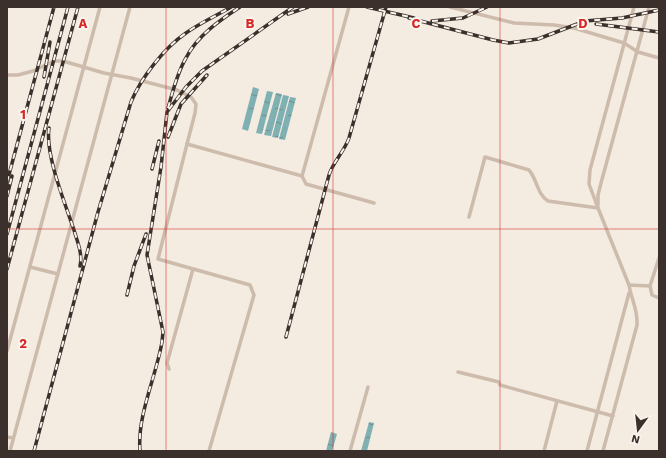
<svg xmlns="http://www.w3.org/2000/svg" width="666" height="458" font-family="'Work Sans',sans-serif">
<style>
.water{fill:url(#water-ripples)}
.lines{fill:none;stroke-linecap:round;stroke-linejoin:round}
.lane{stroke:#cdbbac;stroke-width:3.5}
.rail-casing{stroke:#3b302b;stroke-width:3.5}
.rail{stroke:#fbf5ee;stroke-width:2;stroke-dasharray:6;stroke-linecap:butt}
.grid{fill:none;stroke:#d62828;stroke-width:1;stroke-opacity:0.55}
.grid-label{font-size:13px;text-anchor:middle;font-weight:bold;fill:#d62828;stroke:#fbf5ee;stroke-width:4;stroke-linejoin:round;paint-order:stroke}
</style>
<defs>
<pattern id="water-ripples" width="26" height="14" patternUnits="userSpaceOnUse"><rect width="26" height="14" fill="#7fb0b2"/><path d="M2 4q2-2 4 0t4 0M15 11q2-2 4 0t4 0" fill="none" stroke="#699091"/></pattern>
</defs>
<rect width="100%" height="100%" fill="#f4ebe1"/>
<g class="water">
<polygon points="253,87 259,89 248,131 242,129"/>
<polygon points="267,91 273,92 262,134 256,133"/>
<polygon points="276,93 282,94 271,136 264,135"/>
<polygon points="283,95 289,96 278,138 272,137"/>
<polygon points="290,97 296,98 285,140 279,139"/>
<polygon points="369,422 374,423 367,451 361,451"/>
<polygon points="331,432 337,434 332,451 326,451"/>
</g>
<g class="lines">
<g class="lane">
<polyline points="450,7 514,23 554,25 574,28 624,43 638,52 659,58"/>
<polyline points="7,75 18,75 33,71 54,61 63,61 104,73 131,78 177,90 191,97 196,104 195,113 187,144 302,176 349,7"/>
<polyline points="187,144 158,259 250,285 254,295 209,451"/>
<polyline points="302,176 306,184 374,203"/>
<polyline points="598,205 598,195 601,183 649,7"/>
<path d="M469 217 485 157 529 170C537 179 537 194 548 201L598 208"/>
<polyline points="30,267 58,274"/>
<polyline points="629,285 650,286 659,258"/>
<polyline points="650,286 652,295 659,298"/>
<polyline points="7,351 100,7"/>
<polyline points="169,369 167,363 193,269"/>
<polyline points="458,372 499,382 500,385 613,416"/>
<polyline points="7,437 13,438"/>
<polyline points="10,451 130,7"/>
<polyline points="350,451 368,387"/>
<polyline points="544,451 557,401"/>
<polyline points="587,451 629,293"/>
<path d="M603 451 637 325C638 309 631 299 629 285L598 208 589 184 590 170 634 7"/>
</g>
<g class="rail-casing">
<g id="rail">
<polyline points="367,7 414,18"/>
<polyline points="288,14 308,7"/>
<polyline points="409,18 493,40 509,43 538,39 585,21 622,18 659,10"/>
<polyline points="432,21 463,18 487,7"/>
<polyline points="596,24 659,32"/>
<polyline points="44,77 50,42"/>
<path d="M168 108C173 91 177 73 186 58 197 36 220 20 240 7"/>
<path d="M49 128C45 155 65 203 74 230 77 241 83 254 80 266"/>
<polyline points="168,137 181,104 207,75"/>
<polyline points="152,169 159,141"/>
<polyline points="7,182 54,7"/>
<polyline points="7,196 12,176"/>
<polyline points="7,234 68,7"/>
<polyline points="7,269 78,7"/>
<polyline points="127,295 134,266 146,234"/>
<path d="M286 337 329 175C333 162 344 152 349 138L386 7"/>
<path d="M34 451 98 212 131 102C141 78 164 48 186 33 200 23 216 16 231 7"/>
<path d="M140 451C137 415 156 377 162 342L163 332 147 255 161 167 167 112 186 87 202 71 293 7"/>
</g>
</g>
<use href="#rail" class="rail"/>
</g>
<path class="grid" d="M166 7V451M333 7V451M500 7V451M7 229H659"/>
<g class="grid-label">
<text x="83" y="28">A</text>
<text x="250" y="28">B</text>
<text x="416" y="28">C</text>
<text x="583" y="28">D</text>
<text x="23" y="119">1</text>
<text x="23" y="348">2</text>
</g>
<rect width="666" height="458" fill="none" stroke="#3b302b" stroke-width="16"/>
<g transform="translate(638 430) rotate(195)" stroke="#fbf5ee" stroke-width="3" paint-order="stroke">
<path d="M0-3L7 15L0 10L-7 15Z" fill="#3b302b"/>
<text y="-6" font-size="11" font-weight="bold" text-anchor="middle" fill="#3b302b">N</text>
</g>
</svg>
